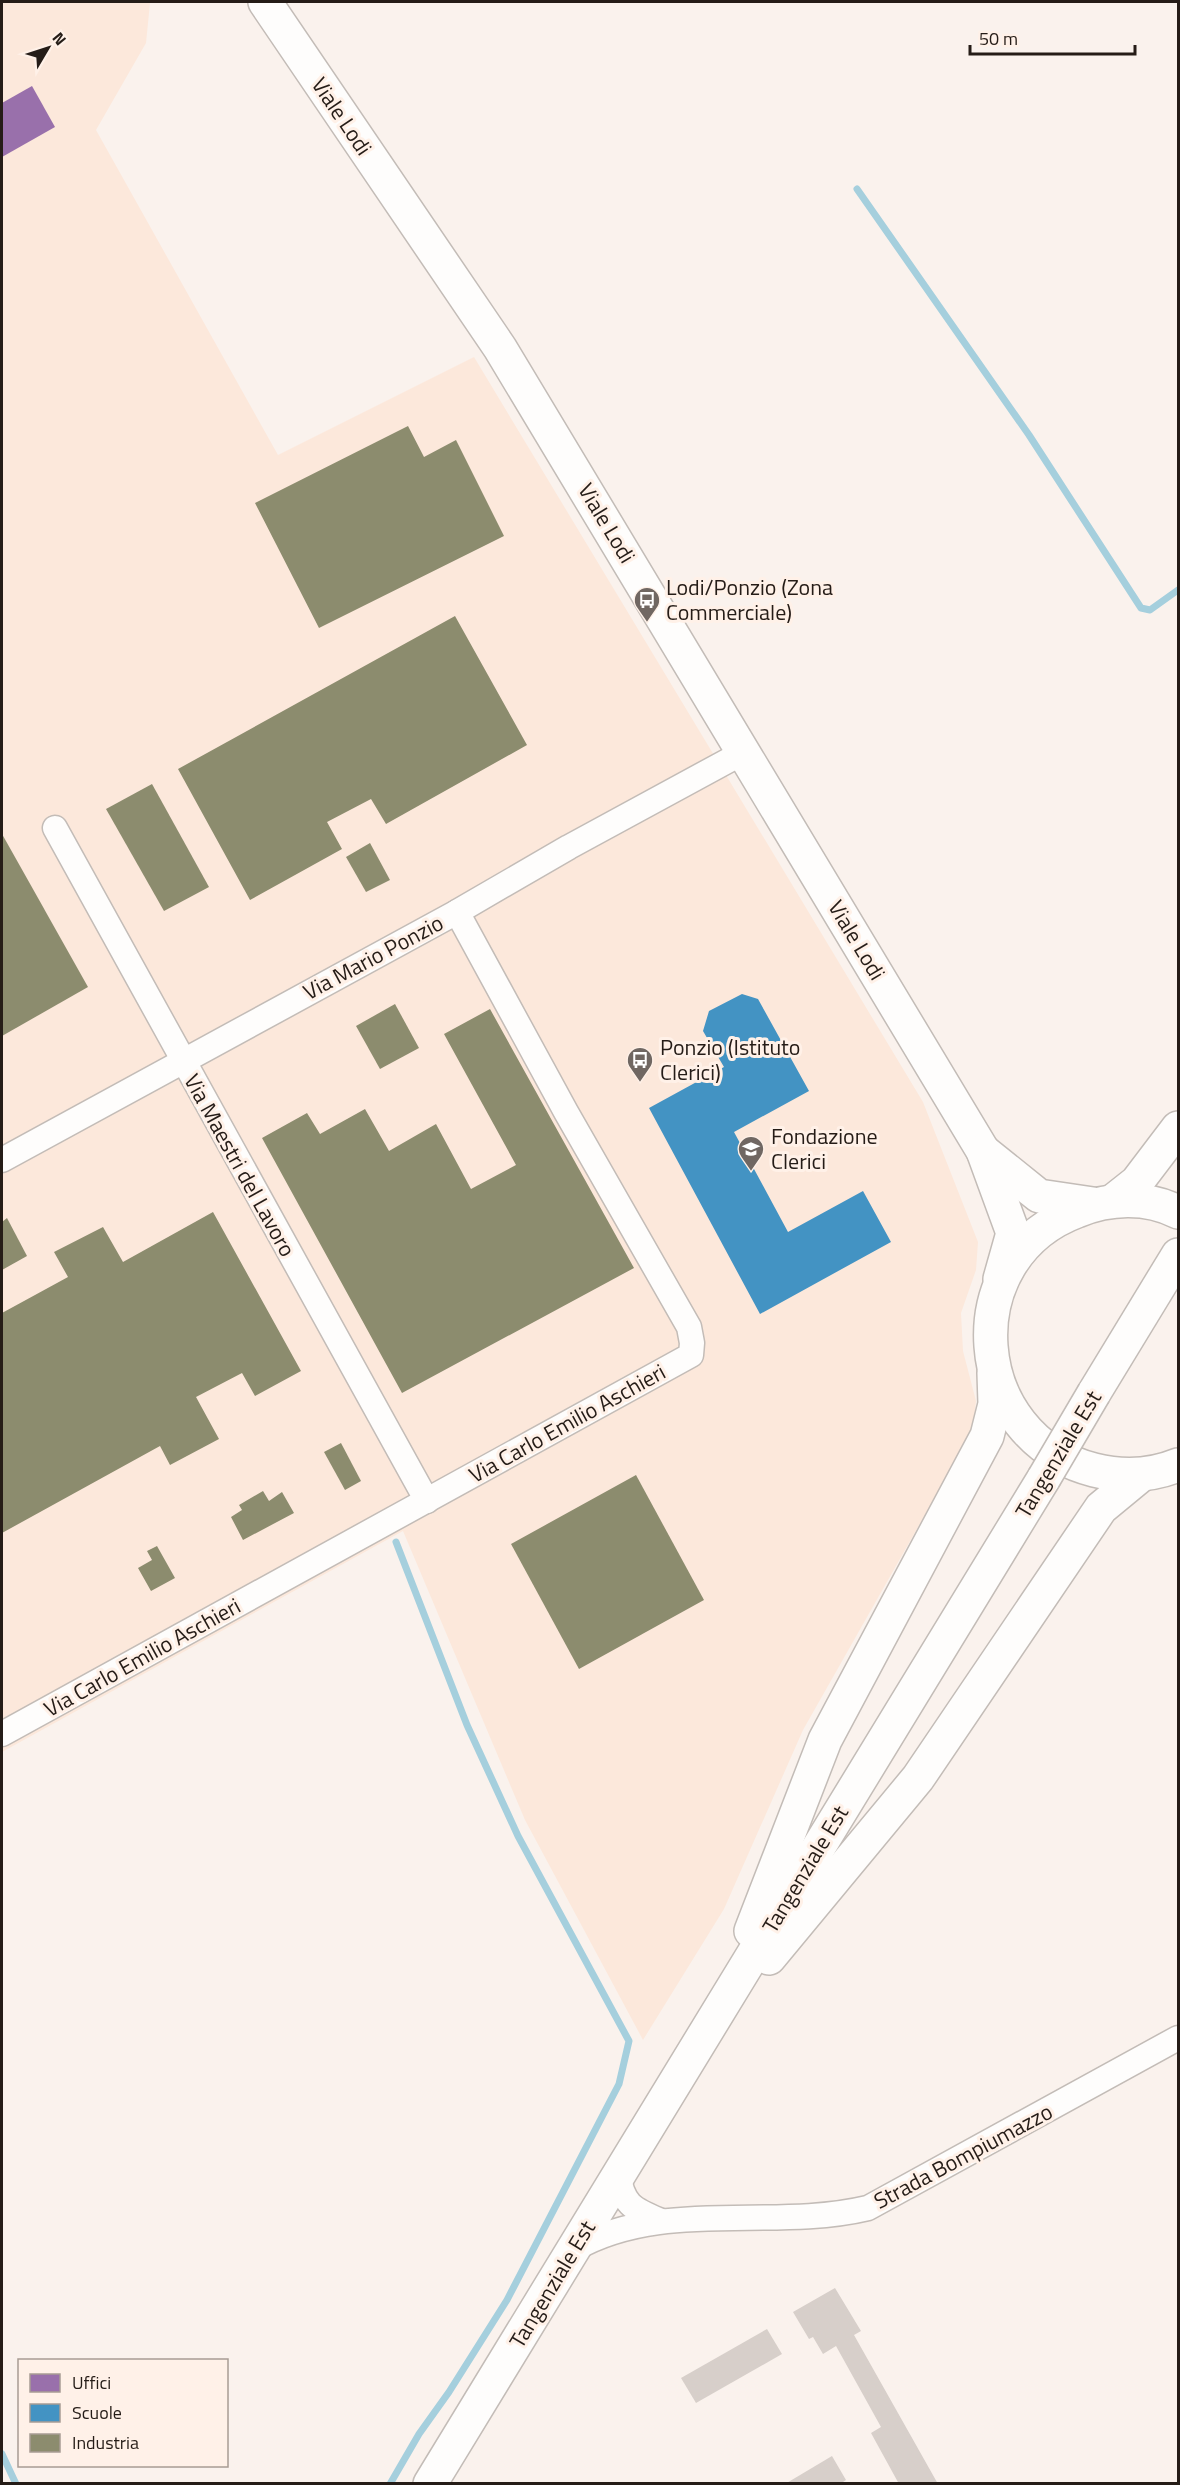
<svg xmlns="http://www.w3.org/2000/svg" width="1180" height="2485" font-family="'Titillium Web',sans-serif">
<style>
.built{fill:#fce8db}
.offices{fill:#9970ab}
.schools{fill:#4393c3}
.industry{fill:#8c8c6e}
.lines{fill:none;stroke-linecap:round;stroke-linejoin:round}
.stream{stroke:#a5cfdd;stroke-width:7}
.building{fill:#d7cfca}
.street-casing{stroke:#c3bcb7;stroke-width:27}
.secondary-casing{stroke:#c3bcb7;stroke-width:36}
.primary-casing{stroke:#c3bcb7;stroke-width:36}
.street{stroke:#fefdfc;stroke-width:24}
.secondary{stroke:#fefdfc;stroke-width:33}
.primary{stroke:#fefdfc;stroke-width:33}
.primary-bridge-casing{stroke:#c3bcb7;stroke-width:36;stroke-linecap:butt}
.primary-bridge{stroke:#fefdfc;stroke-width:33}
.labels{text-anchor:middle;stroke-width:6;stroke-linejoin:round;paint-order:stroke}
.street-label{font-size:22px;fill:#251c17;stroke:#fff1e8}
.poi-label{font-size:22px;fill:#251c17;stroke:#fff1e8;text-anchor:start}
</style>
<rect width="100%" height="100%" fill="#faf2ed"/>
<polygon class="built" points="2,2 150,3 146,43 96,130 278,455 474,357 923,1102 978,1242 976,1270 961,1313 963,1351 976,1401 973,1430 803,1730 724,1909 643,2040 525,1820 403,1531 2,1752"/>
<polygon class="offices" points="32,86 55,127 2,157 2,103"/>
<polygon class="schools" points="742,994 758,999 809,1091 734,1132 788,1232 863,1191 891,1242 760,1314 649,1108 724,1067 703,1031 709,1011"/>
<g class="industry">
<polygon points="408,426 424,457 456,440 504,536 319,628 255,503"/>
<polygon points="455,616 527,745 386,824 371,799 327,822 342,849 250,900 178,769"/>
<polygon points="152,784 209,887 164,911 106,809"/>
<polygon points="2,834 88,987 2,1036"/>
<polygon points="370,843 390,880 366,892 346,857"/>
<polygon points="395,1004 419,1048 380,1069 356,1026"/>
<polygon points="490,1009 634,1268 402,1393 262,1138 307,1113 320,1134 365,1109 389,1151 436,1124 471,1189 516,1165 444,1034"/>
<polygon points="213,1212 301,1371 255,1396 242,1373 196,1397 219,1439 170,1465 160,1446 2,1533 2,1313 68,1277 54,1252 103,1227 123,1262"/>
<polygon points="7,1218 27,1256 2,1270 2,1222"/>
<polygon points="341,1443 361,1481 345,1490 324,1452"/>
<polygon points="636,1475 704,1600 579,1669 511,1544"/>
<polygon points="263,1491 269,1501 282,1492 294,1513 243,1540 231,1517 242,1510 239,1505"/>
<polygon points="157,1546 175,1578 151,1591 138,1568 152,1560 147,1551"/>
</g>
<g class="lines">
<g class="stream">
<polyline points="857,189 1029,435 1141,608 1150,610 1178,590"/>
<polyline points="2,2454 16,2484"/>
<polyline points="390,2484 419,2434 449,2392 507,2300 619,2084 629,2041 518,1836 467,1725 396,1542"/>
</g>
</g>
<g class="building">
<polygon points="835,2288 861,2331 854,2335 938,2484 899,2484 871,2433 881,2427 836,2346 823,2354 813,2337 809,2339 793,2312"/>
<polygon points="767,2329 782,2354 696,2403 681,2378"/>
<polygon points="832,2456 846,2480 840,2484 785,2484"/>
</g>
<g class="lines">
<g class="street-casing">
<g id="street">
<polyline points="55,828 427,1501"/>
<polyline points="2,1160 457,912 569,847 744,752"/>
<polyline points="2,1734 691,1355 692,1343 689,1327 566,1112 457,912"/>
<path d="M618 2174C623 2204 632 2209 659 2220"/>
<path d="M574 2249C663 2198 772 2231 868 2208L1178 2038"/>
</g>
</g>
<g class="secondary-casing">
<g id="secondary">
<polyline points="265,2 500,348 983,1151 1013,1233 1000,1279"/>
<polyline points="983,1151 1039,1196 1093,1204"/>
</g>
</g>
<g class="primary-casing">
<g id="primary">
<polyline points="1113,1201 1137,1182 1178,1128"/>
<path d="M1178 1212C1146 1196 1109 1198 1077 1211 952 1258 967 1438 1094 1470 1122 1477 1151 1476 1178 1465"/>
<polyline points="1094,1393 1178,1255"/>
<polyline points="751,1931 825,1740 987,1436 995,1404 994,1373"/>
<polyline points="769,1958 918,1778 1101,1508 1141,1475"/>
<polyline points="430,2484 1044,1478"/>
</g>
</g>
<use href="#street" class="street"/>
<use href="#secondary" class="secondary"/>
<use href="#primary" class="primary"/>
<g class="primary-bridge-casing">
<polyline id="primary-bridge" points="1044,1478 1094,1393"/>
</g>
<use href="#primary-bridge" class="primary-bridge"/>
</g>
<defs>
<g id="bus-pin" transform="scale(1.35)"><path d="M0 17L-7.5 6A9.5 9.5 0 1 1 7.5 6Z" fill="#706762" stroke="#fff1e8"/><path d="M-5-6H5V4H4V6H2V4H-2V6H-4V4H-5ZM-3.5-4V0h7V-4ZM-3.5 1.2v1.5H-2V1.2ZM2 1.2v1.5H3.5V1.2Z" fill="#fff"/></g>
<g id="school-pin" transform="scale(1.35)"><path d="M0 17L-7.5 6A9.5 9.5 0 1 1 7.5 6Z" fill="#706762" stroke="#fff1e8"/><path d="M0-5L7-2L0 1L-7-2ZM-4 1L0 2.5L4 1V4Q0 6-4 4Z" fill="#fff"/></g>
</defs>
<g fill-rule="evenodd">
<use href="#bus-pin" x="647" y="600"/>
<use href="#bus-pin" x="640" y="1060"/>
<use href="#school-pin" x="751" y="1149"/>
</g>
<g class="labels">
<g class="street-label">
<text transform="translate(342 116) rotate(56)" y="8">Viale Lodi</text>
<text transform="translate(607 523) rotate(59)" y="8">Viale Lodi</text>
<text transform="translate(857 940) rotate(59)" y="8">Viale Lodi</text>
<text transform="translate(373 957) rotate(-28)" y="8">Via Mario Ponzio</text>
<text transform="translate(240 1165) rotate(61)" y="8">Via Maestri del Lavoro</text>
<text transform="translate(567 1423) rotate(-29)" y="8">Via Carlo Emilio Aschieri</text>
<text transform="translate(1058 1454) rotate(-59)" y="8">Tangenziale Est</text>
<text transform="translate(142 1657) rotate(-29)" y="8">Via Carlo Emilio Aschieri</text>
<text transform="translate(805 1869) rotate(-59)" y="8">Tangenziale Est</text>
<text transform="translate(963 2156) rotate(-28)" y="8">Strada Bompiumazzo</text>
<text transform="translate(552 2284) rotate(-59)" y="8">Tangenziale Est</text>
</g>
<g class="poi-label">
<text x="666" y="595">Lodi/Ponzio (Zona<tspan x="666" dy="25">Commerciale)</tspan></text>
<text x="660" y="1055">Ponzio (Istituto<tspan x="660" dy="25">Clerici)</tspan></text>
<text x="771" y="1144">Fondazione<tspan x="771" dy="25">Clerici</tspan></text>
</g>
</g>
<rect width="1180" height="2485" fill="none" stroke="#251c17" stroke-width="6"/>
<rect x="18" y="2359" width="210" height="108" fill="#fff1e8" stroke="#a89c94" stroke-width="1.5"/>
<rect x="30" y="2374" width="30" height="18" fill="#9970ab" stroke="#a89c94" stroke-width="1.5"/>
<text x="72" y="2389" font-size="18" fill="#251c17">Uffici</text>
<rect x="30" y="2404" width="30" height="18" fill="#4393c3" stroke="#a89c94" stroke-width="1.5"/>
<text x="72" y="2419" font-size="18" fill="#251c17">Scuole</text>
<rect x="30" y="2434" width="30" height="18" fill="#8c8c6e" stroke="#a89c94" stroke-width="1.5"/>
<text x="72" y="2449" font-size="18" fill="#251c17">Industria</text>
<g transform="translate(48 48) rotate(51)" stroke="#fff1e8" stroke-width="4.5" paint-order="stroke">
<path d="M0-4.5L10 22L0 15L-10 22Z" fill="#251c17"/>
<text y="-9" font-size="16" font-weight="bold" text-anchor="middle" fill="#251c17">N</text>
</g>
<path d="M970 45v9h165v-9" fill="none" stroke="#251c17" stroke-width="3"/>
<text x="979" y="45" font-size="18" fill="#251c17" stroke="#fff1e8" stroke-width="4.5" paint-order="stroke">50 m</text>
</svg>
